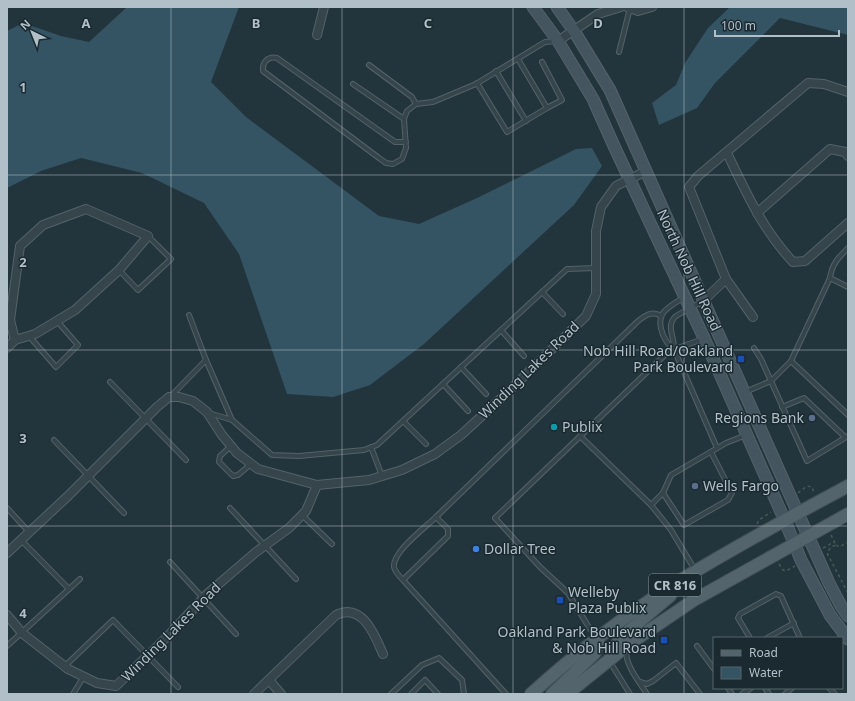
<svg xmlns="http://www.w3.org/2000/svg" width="855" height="701" font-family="'Noto Sans',sans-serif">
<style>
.water{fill:#355463}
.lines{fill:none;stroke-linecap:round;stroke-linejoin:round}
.service-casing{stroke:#54626a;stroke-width:6}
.minor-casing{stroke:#54626a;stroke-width:10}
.secondary-casing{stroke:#54626a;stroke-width:13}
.primary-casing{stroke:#425058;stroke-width:14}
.path{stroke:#445b57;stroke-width:1.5;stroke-dasharray:3 3;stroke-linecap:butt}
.service{stroke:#36454c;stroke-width:4}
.minor{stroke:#36454c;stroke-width:8}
.secondary{stroke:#44555f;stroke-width:11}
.primary{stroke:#53646c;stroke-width:12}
.grid{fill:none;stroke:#b1c0c8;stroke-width:1;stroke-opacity:0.55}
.transit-dot{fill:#1a4fb4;stroke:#1b2931;stroke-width:1.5}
.service-dot{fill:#5c6f8a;stroke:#1b2931;stroke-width:1.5}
.culture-dot{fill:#0f9aa8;stroke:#1b2931;stroke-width:1.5}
.shop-dot{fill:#3f7fe0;stroke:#1b2931;stroke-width:1.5}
.labels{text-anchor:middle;stroke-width:3;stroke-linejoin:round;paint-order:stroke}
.shield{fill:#1b2931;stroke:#84939b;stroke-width:1}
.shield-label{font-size:13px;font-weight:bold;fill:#b1c0c8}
.street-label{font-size:14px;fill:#b1c0c8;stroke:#1b2931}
.poi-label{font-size:14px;fill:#b1c0c8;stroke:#1b2931;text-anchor:start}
.grid-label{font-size:13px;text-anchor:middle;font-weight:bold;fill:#b1c0c8;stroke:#1b2931;stroke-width:3;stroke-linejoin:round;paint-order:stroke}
</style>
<rect width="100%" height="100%" fill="#22343c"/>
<g class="water">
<polygon points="127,7 239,7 211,82 246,117 379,216 419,224 477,198 576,149 592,148 602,166 574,205 424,344 370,385 333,397 287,394 239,254 204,203 142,173 81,158 41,171 7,188 7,31 23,23 61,36 89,42"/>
<polygon points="730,7 848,7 848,35 780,18 715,83 697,108 659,125 652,103 676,85 685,63 708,28"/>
</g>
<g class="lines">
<g class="service-casing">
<g id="service">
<polyline points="619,52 630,8"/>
<polyline points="542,62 562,100 547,108"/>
<polyline points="369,65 412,97 416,104"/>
<polyline points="496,71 526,121"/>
<polyline points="477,83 507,132 547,108 518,59"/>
<polyline points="353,84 404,119"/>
<path d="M406 142H395L277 58C268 56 262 62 263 71L379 158 386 163 393 164 402 159 406 148 404 119 407 111 416 104 433 102 476 84 545 42 557 41"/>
<polyline points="119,270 138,290 171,259 148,236"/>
<path d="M830 278C832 264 838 258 848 248"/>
<polyline points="542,292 563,314"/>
<path d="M703 301 676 316C665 326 675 337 674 349L717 448"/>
<polyline points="501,330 524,356"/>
<polyline points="29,336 56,367 78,345 57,321"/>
<polyline points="754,348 761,359 807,461 848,436"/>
<path d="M674 349C668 345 666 341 663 335 654 312 668 308 684 297"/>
<polyline points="206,360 232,420 209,413"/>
<polyline points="791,361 848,415"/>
<polyline points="461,367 486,394"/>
<polyline points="110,382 186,460"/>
<polyline points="443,384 468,411"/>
<polyline points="745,392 771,381 791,361 830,278 848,287"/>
<polyline points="171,396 206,360 189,315"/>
<polyline points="782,407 804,398 845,437"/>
<polyline points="232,420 272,455 299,456 364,450 377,445 567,269 596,268"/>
<polyline points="403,421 426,444"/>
<polyline points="580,436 651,505"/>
<polyline points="54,440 124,513"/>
<polyline points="231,446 220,456 219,462 233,476 238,475 251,464"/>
<polyline points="371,447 382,476"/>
<polyline points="663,493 684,525 728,500 732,493 711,452"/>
<polyline points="7,508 29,532"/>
<polyline points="230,508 296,579"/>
<polyline points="302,515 332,544"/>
<path d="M436 517 637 322C644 316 652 310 661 316"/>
<polyline points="21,540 69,589"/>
<polyline points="170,562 236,634"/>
<polyline points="695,570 671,530 651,505 663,493 671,475 726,443 746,435"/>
<path d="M403 580 448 536V529L436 517C426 527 392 552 394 567 395 572 399 576 403 580L506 694"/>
<polyline points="597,635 590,629 568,593 540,567 495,518 669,351 703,339"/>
<polyline points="750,638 738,618 740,614 776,594 781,596 800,638"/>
<polyline points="767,638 794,623"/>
<polyline points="7,646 80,579"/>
<polyline points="697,646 714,669"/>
<path d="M627 650C623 662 640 683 647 694"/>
<polyline points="610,662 630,694"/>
<polyline points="65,666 113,620 178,687"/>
<polyline points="640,682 647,684 653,681 676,663 700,694"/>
<polyline points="728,688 732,694"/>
<polyline points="765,688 769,694"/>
<polyline points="829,688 835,694"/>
<polyline points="73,694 84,676"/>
<polyline points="391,694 422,665 439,658 462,680 464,694"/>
<polyline points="411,694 425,680 438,694"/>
<polyline points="742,694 751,688"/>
<polyline points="785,694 792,688"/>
</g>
</g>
<g class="minor-casing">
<g id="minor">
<polyline points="627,7 638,11 652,7"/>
<polyline points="317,35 324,7"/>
<polyline points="558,41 598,14 621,7"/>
<path d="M727 153C746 192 762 229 793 262L805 261 848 223"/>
<polygon points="86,209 148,236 119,270 75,310 35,334 15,340 10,320 20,246 43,225"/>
<polyline points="757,213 830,149 845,152 848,156"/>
<polyline points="703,301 726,279"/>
<polyline points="753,317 726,279 689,187 698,176 808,83 824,84 848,92"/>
<polyline points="7,348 15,340"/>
<polyline points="7,553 68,496 157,407 169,397 179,397 193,401 207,412 222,435 237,453 258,469 317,485 369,480 402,470 435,454 461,435 508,392 586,316 596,294 596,231 601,207 616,186 646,171"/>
<polyline points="7,615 22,633 68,669 97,683 116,686 168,636 207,594 256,552 289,528 306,511 317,485"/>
<polyline points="269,680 281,694"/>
<path d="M254 694 336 615C362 602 375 635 383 654"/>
</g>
</g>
<g class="secondary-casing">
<g id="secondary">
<polyline points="533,7 558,41 593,99 614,146 704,338 785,521 801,560 830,615 848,639"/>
<polyline points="557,7 574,31 610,90 829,583 841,606 848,616"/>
</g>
</g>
<g class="primary-casing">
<g id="primary">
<polyline points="611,656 620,638 670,596 671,593"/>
<path d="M531 694C575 654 623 617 673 585 730 549 789 518 848 486"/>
<polyline points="552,694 595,653 599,637"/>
<polyline points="567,694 629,644 694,600 848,514"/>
</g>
</g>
<g class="path">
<polyline points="798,493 807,486 812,487 814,493"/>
<polyline points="757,524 759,520 771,512"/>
<polyline points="831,535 836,545 831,547 827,553 848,593"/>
<polyline points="836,545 839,547 848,542"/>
<polyline points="823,548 834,542"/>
<polyline points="779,564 783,570 786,571 795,566"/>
</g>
<use href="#service" class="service"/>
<use href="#minor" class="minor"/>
<use href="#secondary" class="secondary"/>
<use href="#primary" class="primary"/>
</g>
<path class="grid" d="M171 7V694M342 7V694M513 7V694M684 7V694M7 175H848M7 350H848M7 526H848"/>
<g class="transit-dot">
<rect x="737" y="355" width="8" height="8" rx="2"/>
<rect x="556" y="596" width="8" height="8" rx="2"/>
<rect x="660" y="636" width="8" height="8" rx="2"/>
</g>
<g class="service-dot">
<circle cx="812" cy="418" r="4"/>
<circle cx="695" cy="486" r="4"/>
</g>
<circle class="culture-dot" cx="554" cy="427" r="4"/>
<circle class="shop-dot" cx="476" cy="549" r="4"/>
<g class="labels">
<rect class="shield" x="649" y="574" width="52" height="22" rx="3"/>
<g class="shield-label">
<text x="675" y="590">CR 816</text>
</g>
<g class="street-label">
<text transform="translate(689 270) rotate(65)" y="5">North Nob Hill Road</text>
<text transform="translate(529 370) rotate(-44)" y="5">Winding Lakes Road</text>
<text transform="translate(171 632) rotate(-45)" y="5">Winding Lakes Road</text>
</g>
<g class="poi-label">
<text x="733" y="356" text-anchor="end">Nob Hill Road/Oakland<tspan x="733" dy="16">Park Boulevard</tspan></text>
<text x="804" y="423" text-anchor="end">Regions Bank</text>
<text x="562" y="432">Publix</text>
<text x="703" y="491">Wells Fargo</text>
<text x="484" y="554">Dollar Tree</text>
<text x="568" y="597">Welleby<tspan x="568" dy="16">Plaza Publix</tspan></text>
<text x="656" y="637" text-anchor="end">Oakland Park Boulevard<tspan x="656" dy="16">&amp; Nob Hill Road</tspan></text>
</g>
</g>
<g class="grid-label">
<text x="86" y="28">A</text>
<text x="256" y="28">B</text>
<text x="428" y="28">C</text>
<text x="598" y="28">D</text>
<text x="23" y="92">1</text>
<text x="23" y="267">2</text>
<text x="23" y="443">3</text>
<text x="23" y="618">4</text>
</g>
<rect width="855" height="701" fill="none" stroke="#b1c0c8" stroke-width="16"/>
<rect x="713" y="637" width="130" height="52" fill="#1b2931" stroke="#57656d"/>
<rect x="721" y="650" width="20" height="6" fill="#53646c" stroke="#57656d"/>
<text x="749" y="657" font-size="12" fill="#b1c0c8">Road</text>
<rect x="721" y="667" width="20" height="12" fill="#355463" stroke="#57656d"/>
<text x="749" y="677" font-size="12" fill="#b1c0c8">Water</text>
<g transform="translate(32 32) rotate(317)" stroke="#1b2931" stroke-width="3" paint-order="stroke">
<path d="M0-3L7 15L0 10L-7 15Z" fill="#b1c0c8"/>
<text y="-6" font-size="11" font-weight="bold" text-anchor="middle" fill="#b1c0c8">N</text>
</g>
<path d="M715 30v6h124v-6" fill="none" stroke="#b1c0c8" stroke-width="2"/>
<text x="721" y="30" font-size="12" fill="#b1c0c8" stroke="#1b2931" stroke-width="3" paint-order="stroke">100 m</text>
</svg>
